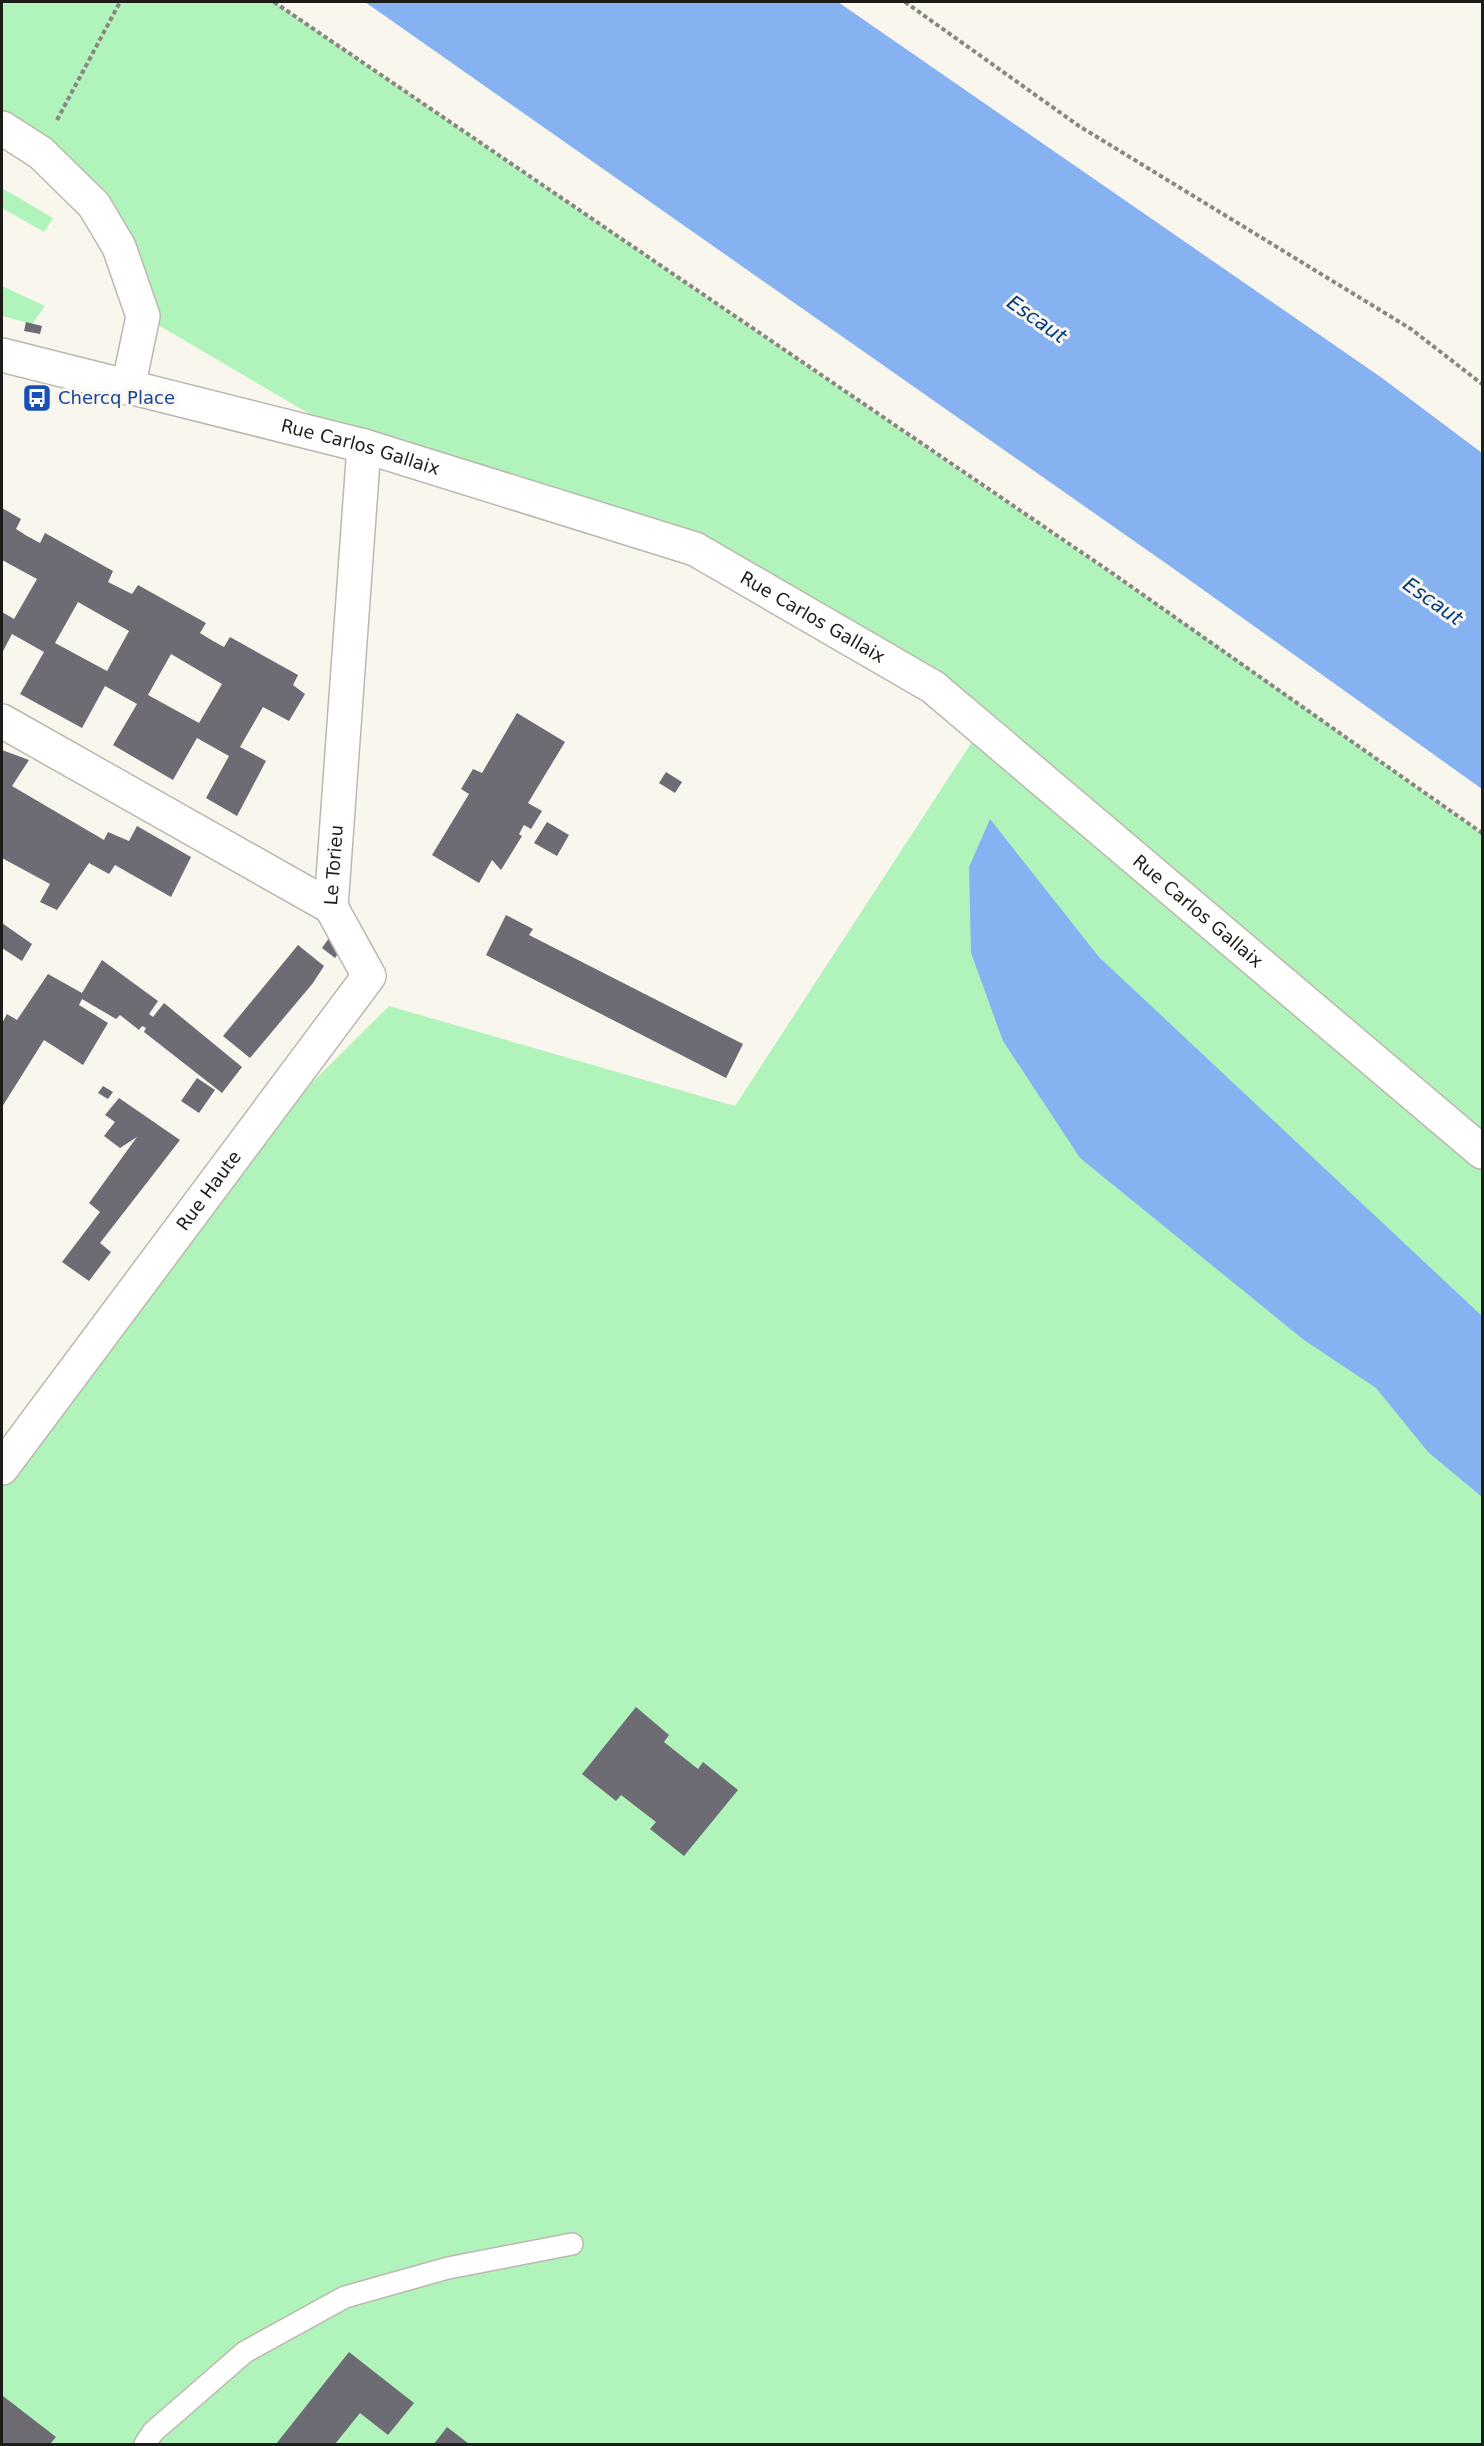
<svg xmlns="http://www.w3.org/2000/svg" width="1484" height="2446" font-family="'DejaVu Sans',sans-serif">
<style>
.green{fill:#b1f4bb}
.water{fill:#87b2f2}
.building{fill:#6d6c74;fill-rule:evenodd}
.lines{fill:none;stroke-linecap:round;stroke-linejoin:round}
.service-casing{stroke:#bbb8b0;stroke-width:24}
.minor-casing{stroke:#bbb8b0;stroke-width:36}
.secondary-casing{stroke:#bbb8b0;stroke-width:36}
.path{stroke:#898781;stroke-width:4;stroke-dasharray:4.5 3;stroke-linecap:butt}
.service{stroke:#fff;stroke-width:21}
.minor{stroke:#fff;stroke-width:33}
.secondary{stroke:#fff;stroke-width:33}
.labels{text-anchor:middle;stroke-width:6;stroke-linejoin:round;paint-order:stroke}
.transit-label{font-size:18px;fill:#164399;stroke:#f9f6ed;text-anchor:start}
.street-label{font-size:18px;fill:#1d1c18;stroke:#f9f6ed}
.water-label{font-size:20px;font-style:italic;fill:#013b84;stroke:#f9f6ed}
</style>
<rect width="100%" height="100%" fill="#f9f6ed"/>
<g class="green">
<polygon points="2,2 274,2 1217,646 1482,834 1482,2444 2,2444 2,1468 224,1170 389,1006 735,1106 981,728 695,549 364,446 143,316 119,247 2,128"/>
<polygon points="2,188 53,218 44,232 2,208"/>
<polygon points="2,286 45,306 32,324 2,316"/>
</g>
<g class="water">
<polygon points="365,2 838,2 1382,378 1482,453 1482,789 1174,569"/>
<polygon points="990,819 1099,957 1482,1316 1482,1497 1428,1452 1376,1388 1304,1340 1080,1158 1003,1041 971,953 969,867"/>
</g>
<g class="building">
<polygon points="26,322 42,326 40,334 24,331"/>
<path d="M2 508 21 519 16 529 27 536 40 543 45 533 113 571 108 582 132 594 138 585 206 623 200 633 213 641 224 647 230 637 298 675 293 685 305 694 289 721 263 707 240 747 266 761 237 816 206 798 229 756 197 738 173 780 113 745 137 704 105 686 82 728 20 694 44 652 12 634 2 653V612L14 619 37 579 2 560ZM78 602 129 631 107 671 55 643ZM171 654 222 684 199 723 148 695Z"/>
<polygon points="517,713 565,742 528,803 542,811 531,829 524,825 519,834 522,836 501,870 492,860 479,883 432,855 469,794 461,789 473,769 482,773"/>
<polygon points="2,750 29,760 12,786 104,840 108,832 129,841 137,826 191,857 171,897 115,865 109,874 89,863 57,910 40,902 50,884 2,858"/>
<polygon points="666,772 682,782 675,793 659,783"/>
<polygon points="547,822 569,835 557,856 534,843"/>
<polygon points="506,915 533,929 529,935 743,1044 726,1078 486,955"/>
<polygon points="2,923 32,944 22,961 2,948"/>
<polygon points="329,938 343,947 335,958 322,948"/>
<polygon points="298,945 324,966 313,983 250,1058 223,1036"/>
<polygon points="102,960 158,1001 149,1014 153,1017 164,1003 242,1067 222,1093 144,1032 146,1028 142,1026 139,1030 120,1015 116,1019 82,999 79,1005 108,1023 83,1065 44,1040 2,1107 2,1023 7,1014 17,1020 48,974 82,993"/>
<polygon points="197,1078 215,1090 199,1113 181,1101"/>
<polygon points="103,1086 113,1092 108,1099 98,1093"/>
<polygon points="119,1098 180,1140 100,1243 111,1252 89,1281 62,1262 100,1212 89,1203 137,1137 120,1148 104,1136 115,1122 105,1115"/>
<polygon points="636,1707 669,1735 664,1742 698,1769 703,1762 738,1790 684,1856 650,1829 656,1822 621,1795 616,1801 582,1774"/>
<polygon points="349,2352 414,2403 388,2435 360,2413 335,2444 276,2444"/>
<polygon points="3,2396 56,2437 50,2444 2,2444"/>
<polygon points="447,2427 469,2444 434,2444"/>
</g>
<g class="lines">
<g class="service-casing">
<polyline id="service" points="145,2444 153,2432 245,2352 345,2297 448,2268 572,2244"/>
</g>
<g class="minor-casing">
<g id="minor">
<polyline points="2,128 41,153 94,205 119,247 143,316 128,388"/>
<polyline points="2,721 331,907"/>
<path id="s1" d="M331 907 364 446"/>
<path id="s2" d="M2 1468 369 976 331 907"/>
</g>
</g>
<g class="secondary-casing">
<g id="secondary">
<path id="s3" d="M2 355 364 446 695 549 933 687 1482 1152"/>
</g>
</g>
<g class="path">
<polyline points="274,2 1112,573 1482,833"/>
<polyline points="905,2 1079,126 1411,329 1482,384"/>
<polyline points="57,120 120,2"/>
</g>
<use href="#service" class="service"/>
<use href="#minor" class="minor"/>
<use href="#secondary" class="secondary"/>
</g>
<defs>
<g id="bus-square" transform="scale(1.5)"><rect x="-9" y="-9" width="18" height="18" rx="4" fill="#1a4fb4" stroke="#f9f6ed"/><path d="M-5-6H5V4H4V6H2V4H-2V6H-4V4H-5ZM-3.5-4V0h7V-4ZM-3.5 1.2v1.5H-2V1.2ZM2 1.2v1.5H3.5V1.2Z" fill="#fff"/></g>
</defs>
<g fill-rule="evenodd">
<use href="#bus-square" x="37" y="398"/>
</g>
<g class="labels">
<g class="transit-label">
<text x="58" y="404">Chercq Place</text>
</g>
<g class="street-label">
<text dy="6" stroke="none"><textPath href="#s3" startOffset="370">Rue Carlos Gallaix</textPath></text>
<text dy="6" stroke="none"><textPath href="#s3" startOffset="856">Rue Carlos Gallaix</textPath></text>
<text dy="6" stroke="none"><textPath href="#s1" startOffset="42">Le Torieu</textPath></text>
<text dy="6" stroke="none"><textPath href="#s3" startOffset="1342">Rue Carlos Gallaix</textPath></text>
<text dy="6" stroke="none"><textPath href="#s2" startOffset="346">Rue Haute</textPath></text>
</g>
<g class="water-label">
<text transform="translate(1037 319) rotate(35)" y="7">Escaut</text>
<text transform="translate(1433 601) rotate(35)" y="7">Escaut</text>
</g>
</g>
<rect width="1484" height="2446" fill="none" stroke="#1d1c18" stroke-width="6"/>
</svg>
